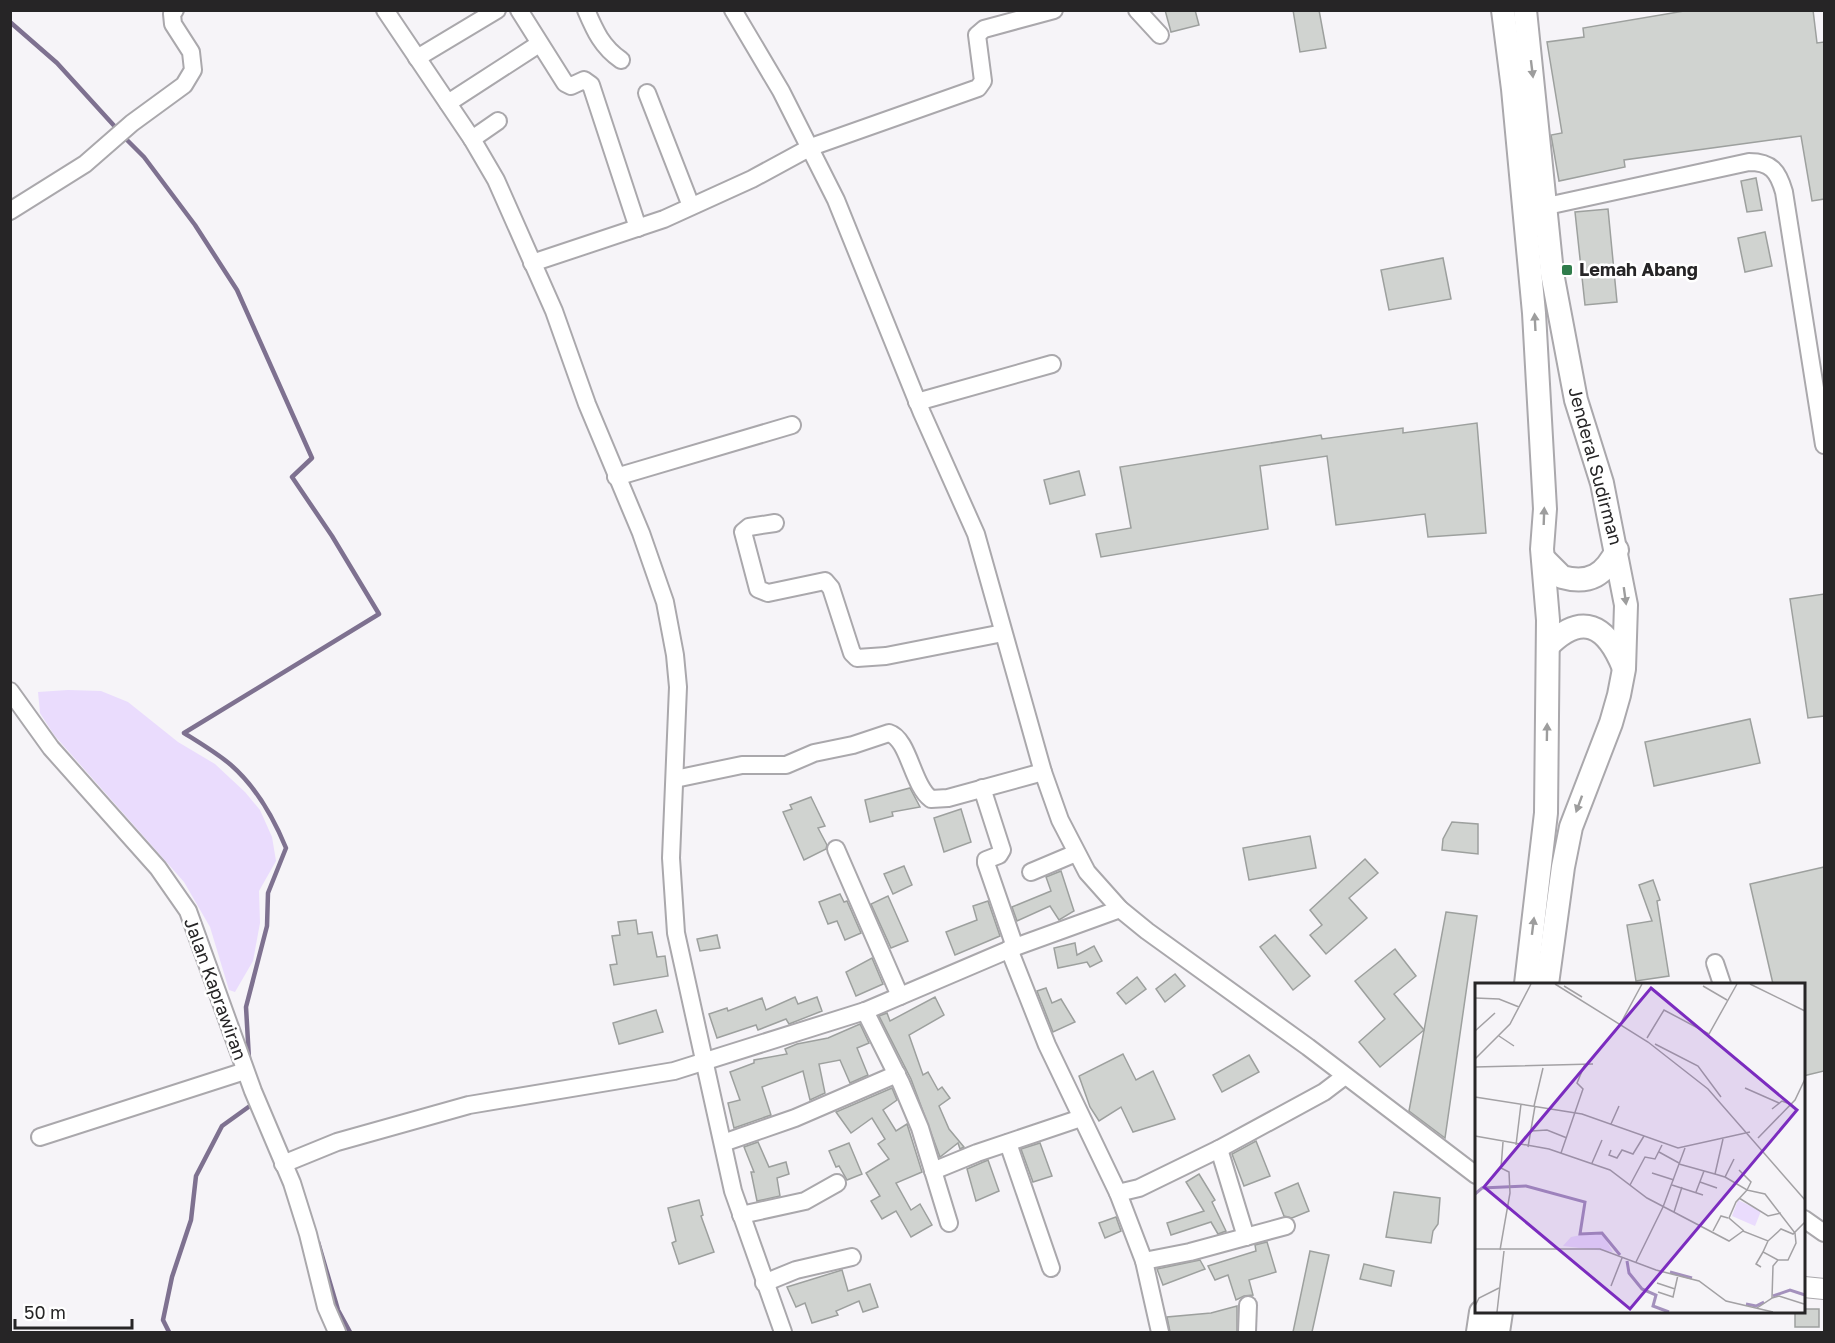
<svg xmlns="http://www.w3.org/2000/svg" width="1835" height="1343" font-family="'Golos Text',sans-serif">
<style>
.green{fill:#eadcfd}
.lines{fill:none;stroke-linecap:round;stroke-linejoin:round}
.stream{stroke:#7e7190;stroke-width:4.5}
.building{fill:#d0d3d0;stroke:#9da09e;stroke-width:1.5}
.minor-casing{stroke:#aaa8ac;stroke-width:20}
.major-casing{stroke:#aaa8ac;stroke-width:22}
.highway-casing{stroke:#aaa8ac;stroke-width:26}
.minor{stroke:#fff;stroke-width:16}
.major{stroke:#fff;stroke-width:20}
.highway{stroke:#fff;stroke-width:22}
.oneway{fill:#9d9d9d}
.poi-dot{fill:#2f7c4b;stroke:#fff;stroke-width:2}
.labels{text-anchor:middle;stroke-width:5;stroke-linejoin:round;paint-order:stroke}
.poi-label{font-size:18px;font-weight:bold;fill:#262526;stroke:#fff;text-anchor:start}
.street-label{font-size:18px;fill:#262526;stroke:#fff}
.inset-river{fill:none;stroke:#a491bd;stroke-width:3}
.inset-road{fill:none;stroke:#a3a1a4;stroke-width:1.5}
.view{fill:#7b2cbf;fill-opacity:0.15;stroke:#7b2cbf;stroke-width:3}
.inset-edge{fill:none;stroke:#262526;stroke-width:3}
</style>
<rect width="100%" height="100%" fill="#f6f4f8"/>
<polygon class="green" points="68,690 101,691 128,702 178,742 215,764 245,792 260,810 272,837 276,861 259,891 260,923 253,961 235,992 229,990 210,927 184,882 54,735 40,713 38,692"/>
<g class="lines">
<g class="stream">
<polyline points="10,22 57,63 118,130"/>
<path d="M124 137 144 157 195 225 237 290 312 458 292 477 332 536 379 614 184 733C200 743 217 753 231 765 255 786 274 819 286 848L268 893 267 926 246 1007 249 1059"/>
<polyline points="318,1242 338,1310 350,1332"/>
<polyline points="169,1332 163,1320 172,1277 191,1220 196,1176 222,1126 254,1103"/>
</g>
</g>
<g class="building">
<polygon points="1165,10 1195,10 1199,25 1171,32"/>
<polygon points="1293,10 1319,10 1326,48 1300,52"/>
<polygon points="1690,10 1813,10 1817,43 1824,42 1824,199 1812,201 1801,136 1624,160 1625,167 1559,181 1551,135 1562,133 1547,42 1584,37 1583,28"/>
<polygon points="1756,178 1762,210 1747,212 1741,181"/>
<polygon points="1608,209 1617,302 1585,305 1575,212"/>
<polygon points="1765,232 1772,266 1745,272 1738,238"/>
<polygon points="1443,258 1451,299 1389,310 1381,270"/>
<polygon points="1477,423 1486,533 1428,537 1425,514 1336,525 1327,456 1260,466 1268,529 1101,557 1096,534 1131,528 1120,467 1321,435 1322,439 1403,428 1403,433"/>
<polygon points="1079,471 1085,495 1050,504 1044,480"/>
<polygon points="1824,594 1824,716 1808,718 1790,599"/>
<polygon points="1750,719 1760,763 1654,786 1645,742"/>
<polygon points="910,788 920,807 892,812 893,816 870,822 865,800"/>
<polygon points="811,797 825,826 818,828 827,845 826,849 804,860 783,812 792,809 790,805"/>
<polygon points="961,809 971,842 944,852 934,818"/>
<polygon points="1452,822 1478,824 1478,854 1442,850 1443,839"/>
<polygon points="1310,836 1316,868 1249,880 1243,848"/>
<polygon points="1365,859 1378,873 1349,898 1367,918 1326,954 1310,935 1322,925 1310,910"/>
<polygon points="904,866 912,885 893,894 884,874"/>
<polygon points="1824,867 1824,1071 1803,1076 1803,984 1773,984 1750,884"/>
<polygon points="1061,871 1074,911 1059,920 1050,906 1017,921 1012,907 1051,891 1046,877"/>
<polygon points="1653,880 1660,900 1657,901 1669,976 1636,981 1627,925 1652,921 1639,885"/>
<polygon points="840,894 844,902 847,901 861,933 845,940 837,921 828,924 819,902"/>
<polygon points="888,896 908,941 891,948 871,904"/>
<polygon points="988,901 1000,936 955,955 946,932 977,920 973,906"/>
<polygon points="1446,912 1477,916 1445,1138 1409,1111"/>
<polygon points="636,920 638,934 652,932 657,957 665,956 668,976 614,985 610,965 617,964 612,936 620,935 618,922"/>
<polygon points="717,935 720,948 700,951 697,939"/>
<polygon points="1275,935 1310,976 1293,990 1260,947"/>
<polygon points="1075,943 1077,955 1094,946 1102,961 1090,967 1087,962 1058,968 1054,948"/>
<polygon points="1395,949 1416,976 1394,994 1424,1030 1380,1067 1359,1042 1385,1019 1355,981"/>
<polygon points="872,958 883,984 856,996 846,972"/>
<polygon points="1175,974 1185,986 1165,1002 1156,989"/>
<polygon points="1137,977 1146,989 1126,1004 1117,993"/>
<polygon points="1046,988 1052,1003 1061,999 1075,1022 1053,1032 1037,991"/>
<polygon points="795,997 798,1004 817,997 822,1011 789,1024 786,1019 758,1030 756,1025 717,1038 709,1014 727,1008 728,1011 762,998 766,1010"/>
<polygon points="935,997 944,1015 909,1035 923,1075 928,1072 938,1090 942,1087 950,1098 939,1106 949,1129 964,1147 960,1149 958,1143 940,1157 911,1079 879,1016 887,1013 890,1021"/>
<polygon points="656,1010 663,1032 619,1044 613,1023"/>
<polygon points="860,1024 869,1043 857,1048 868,1075 850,1083 840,1060 819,1064 825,1093 810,1100 803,1071 762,1087 771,1115 734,1128 728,1103 740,1100 730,1072 754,1063 754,1060 787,1054 785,1049 797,1044 828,1038"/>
<polygon points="1123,1054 1136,1080 1153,1071 1175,1119 1133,1132 1121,1107 1099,1121 1090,1107 1079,1076"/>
<polygon points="1249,1055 1259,1072 1222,1092 1213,1075"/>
<polygon points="892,1088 897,1100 883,1110 896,1131 907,1124 922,1172 896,1183 911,1210 920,1204 932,1225 911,1237 896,1211 882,1219 871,1201 880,1196 866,1173 889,1159 878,1144 885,1139 872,1118 851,1133 836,1112"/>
<polygon points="1256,1141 1270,1176 1244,1186 1232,1154"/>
<polygon points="758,1142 769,1167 786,1162 789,1174 777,1178 780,1196 757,1201 751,1172 754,1172 744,1147"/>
<polygon points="849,1143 862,1174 847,1180 839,1166 836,1167 829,1151"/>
<polygon points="1040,1143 1052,1176 1033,1182 1021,1149"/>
<polygon points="988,1160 999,1191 976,1201 967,1169"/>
<polygon points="1199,1174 1215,1200 1212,1202 1226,1231 1218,1234 1211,1222 1171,1235 1167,1223 1204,1211 1186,1182"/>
<polygon points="1298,1183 1309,1211 1292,1218 1284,1216 1275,1193"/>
<polygon points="1394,1192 1440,1198 1438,1224 1433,1231 1431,1243 1386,1237"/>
<polygon points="699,1200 703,1215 701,1216 714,1252 679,1264 672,1243 676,1241 668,1208"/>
<polygon points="1116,1217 1121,1231 1105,1238 1099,1223"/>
<polygon points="1267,1242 1276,1272 1249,1280 1253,1295 1244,1296 1236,1300 1228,1275 1215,1280 1208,1266 1256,1251 1255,1245"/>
<polygon points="1310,1251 1329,1255 1312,1332 1293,1332"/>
<polygon points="1200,1260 1205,1269 1163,1285 1157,1269"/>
<polygon points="1364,1264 1394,1271 1391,1286 1360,1279"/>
<polygon points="842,1270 848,1291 870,1284 878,1307 863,1312 859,1301 836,1311 838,1315 812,1323 805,1303 796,1307 787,1287"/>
<polygon points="1237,1306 1237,1332 1170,1332 1167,1317 1211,1313"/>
<polygon points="1803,1309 1819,1309 1819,1327 1795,1327 1795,1311 1803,1311"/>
</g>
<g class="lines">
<g class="minor-casing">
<g id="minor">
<polyline points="385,10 472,139 496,180 554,311 587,404 641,533 665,602 675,655 678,687 671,858 676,933 733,1191 783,1332"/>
<polyline points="519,10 565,83 571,86 584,80 591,85 638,228"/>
<path d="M586 10C595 31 602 47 621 60"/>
<polyline points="733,10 781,91 836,200 922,413 976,534 1043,772 1060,820 1087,872 1120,909 1147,931 1308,1047 1476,1175"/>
<polyline points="1137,10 1160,35"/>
<polyline points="417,58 497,10"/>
<polyline points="647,93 691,206"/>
<polyline points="448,103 539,44"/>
<polyline points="472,139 498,121"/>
<path d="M1547 206 1749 162C1771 162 1778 171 1784 192L1824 445"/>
<polyline points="10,211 85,164 132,123 184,85 193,70 191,52 173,24 172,14 175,10"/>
<polyline points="532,263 664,219 752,179 811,147 978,88 983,81 977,35 984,29 1054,10"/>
<polyline points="917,402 1052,364"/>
<polyline points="616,477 792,425"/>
<polyline points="775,523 749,527 743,532 758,589 768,593 825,581 831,588 852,653 857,658 886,656 1003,633"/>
<polyline points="10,691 51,748 158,868 188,911 253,1091 292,1183 308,1234 326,1307 337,1332"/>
<path d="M675 779 742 765H786L814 753 853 745 889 733C909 739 912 785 931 799L948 798 1043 772"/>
<polyline points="982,788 1002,850 999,855 986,860 986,863 1015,947"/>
<polyline points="836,849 900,996"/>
<polyline points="1031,872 1076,853"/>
<polyline points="1009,949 1047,1045 1118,1193 1139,1188 1219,1149 1324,1092 1345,1076"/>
<polyline points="1715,963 1722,984"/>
<polyline points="865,1011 901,1083 920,1128 949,1223"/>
<polyline points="40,1137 245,1071"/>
<polyline points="723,1143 795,1118 897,1074"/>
<polyline points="1008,1143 1051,1268"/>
<polyline points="1219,1149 1246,1237"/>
<polyline points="283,1164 337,1142 469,1105 674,1071 865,1011 1015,947 1120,909"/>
<polyline points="933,1171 977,1153 1081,1118"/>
<polyline points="1118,1193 1144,1261 1190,1252 1286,1226"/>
<polyline points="741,1215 805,1201 837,1183"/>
<polyline points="1804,1219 1824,1233"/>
<polyline points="1144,1261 1160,1332"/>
<polyline points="764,1283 796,1270 852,1257"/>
<polyline points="1247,1332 1248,1305"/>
</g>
</g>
<g class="major-casing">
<polyline id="major" points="1804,1287 1824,1289"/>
</g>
<g class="highway-casing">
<g id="highway">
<polyline points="1503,10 1513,89 1534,313 1545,509 1542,549 1548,620 1546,813 1526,984"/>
<polyline points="1525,10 1552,273 1576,400 1602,483 1626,605 1624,669 1619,695 1611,723 1571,827 1563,867 1547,984"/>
<path d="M1543 558 1562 577C1590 585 1605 574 1617 550"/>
<path d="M1548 646C1582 612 1606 625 1623 666"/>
<polyline points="1478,1332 1481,1312"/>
<polyline points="1498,1332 1501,1312"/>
</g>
</g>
<use href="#minor" class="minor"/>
<use href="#major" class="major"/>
<use href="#highway" class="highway"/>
</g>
<defs><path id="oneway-solid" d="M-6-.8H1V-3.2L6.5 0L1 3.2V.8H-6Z" transform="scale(1.5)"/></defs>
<g class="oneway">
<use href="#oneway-solid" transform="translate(1532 69) rotate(83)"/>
<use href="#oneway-solid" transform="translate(1535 322) rotate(-93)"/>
<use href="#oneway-solid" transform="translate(1544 516) rotate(-88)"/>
<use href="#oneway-solid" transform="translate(1625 596) rotate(82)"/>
<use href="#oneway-solid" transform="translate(1547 732) rotate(-89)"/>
<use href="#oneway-solid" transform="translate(1579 804) rotate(110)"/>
<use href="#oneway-solid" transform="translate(1533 926) rotate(-83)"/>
</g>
<rect class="poi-dot" x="1561" y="264" width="12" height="12" rx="3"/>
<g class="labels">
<g class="poi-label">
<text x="1579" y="276">Lemah Abang</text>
</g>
<g class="street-label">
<text transform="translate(1595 466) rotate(75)" y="6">Jenderal Sudirman</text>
<text transform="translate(215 989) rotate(70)" y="6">Jalan Kaprawiran</text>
</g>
</g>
<g transform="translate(1475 983)">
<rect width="330" height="330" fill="#f6f4f8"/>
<path d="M263 217 286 228 280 243 257 233ZM121 249 128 252 138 269 88 263 96 254Z" fill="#eadcfd"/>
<path class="inset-river" d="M0 211 7 205 51 203 110 219 105 251 127 250 145 272M152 278 154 290 167 306 181 312 178 323 194 329M195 289 217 295M298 313 315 307 330 312M271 321 281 323 289 319"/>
<path class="inset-road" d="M80 1 173 59 233 106 330 217M275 1 330 28M89 3 107 14M228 3 252 17M0 15 24 16 44 24M147 38 167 1M0 48 20 30M24 53 39 63M172 55 189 27 234 51 262 1M180 61 223 83 246 114M0 76 35 41 56 1M0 84 118 81M270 105 304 120M0 114 107 131 203 165 275 149M59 123 68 85M297 126 307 118 315 121M136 141 144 123M56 148 72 147 92 155M0 153 74 166 135 187 172 215 254 258 268 248 293 258 306 246 318 251 330 239M283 155 320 117 330 96M41 162 46 121M53 164 60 123M136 167 134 172 142 175 147 167 158 171 169 153M184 169 204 180M86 170 108 106 102 100 110 81M117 180 127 157M204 181 240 191 248 156M177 190 199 197M240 191 250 194 259 176M250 194 272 207 276 199 264 187M225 199 242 205M155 202 170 174 180 176 187 162M197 202 228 212M221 209 229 188M264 215 293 233 306 230M199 229 207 204M238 248 246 233 253 235M269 248 254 235 261 219 272 207 290 211 320 250 321 260 313 277H303M0 266H125L181 287 224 298 251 318 298 329M25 267 35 210 34 189 26 185 28 159M161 279 188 224 210 165M286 284 281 281 288 269M182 300 200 306M136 303 147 275M183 309 198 314 203 292M297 315 304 313 329 321M0 323 4 315 24 305M282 325 297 315 298 283 303 277 288 269 293 258M22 329 29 268"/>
<path class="view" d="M176 5 322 127 155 326 9 204Z"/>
<rect width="330" height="330" class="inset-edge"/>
</g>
<rect width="1835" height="1343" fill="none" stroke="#262526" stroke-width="24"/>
<path d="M15 1319v9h117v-9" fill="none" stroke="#262526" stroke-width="3"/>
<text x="24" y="1319" font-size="18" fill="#262526" stroke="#ffffff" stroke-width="4.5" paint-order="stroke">50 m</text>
</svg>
